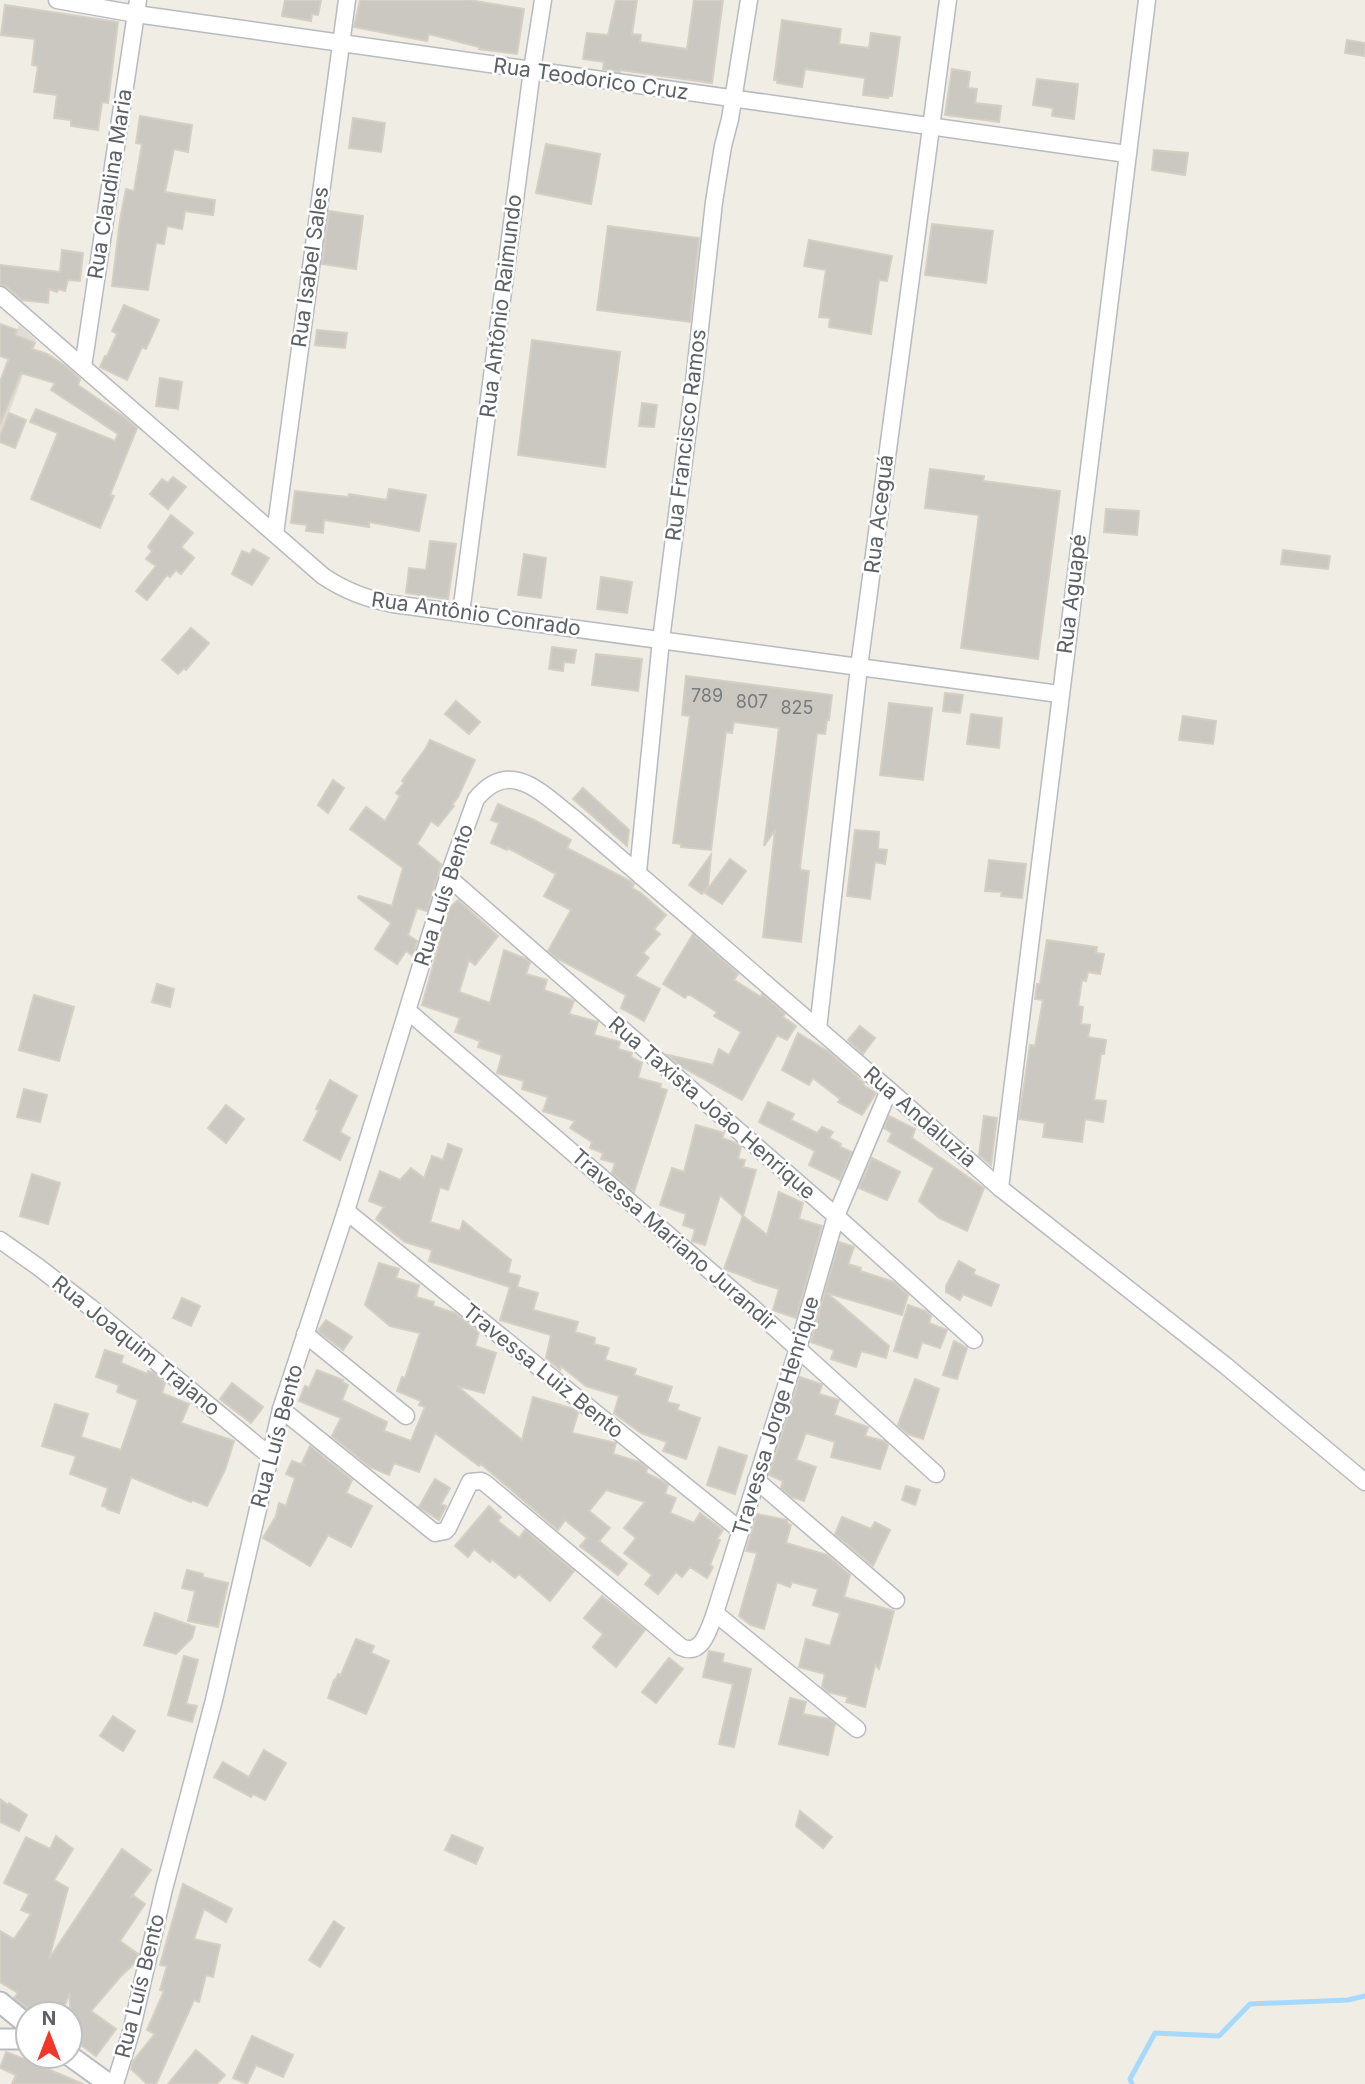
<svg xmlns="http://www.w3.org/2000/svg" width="1365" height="2084" font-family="Inter,sans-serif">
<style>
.education{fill:#e0dcd3}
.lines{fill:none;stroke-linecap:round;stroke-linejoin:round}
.stream{stroke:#a6d9ff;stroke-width:5}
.building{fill:#cbc8c2;stroke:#d5cfc3;stroke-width:2}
.minor-casing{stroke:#b7bbbf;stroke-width:19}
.tertiary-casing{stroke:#b7bbbf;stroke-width:23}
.minor{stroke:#fff;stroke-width:16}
.tertiary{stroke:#fff;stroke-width:19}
.labels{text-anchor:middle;stroke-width:5;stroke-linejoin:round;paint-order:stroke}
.number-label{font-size:18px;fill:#787b7d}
.street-label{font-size:21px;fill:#5d6166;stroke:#fff}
</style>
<rect width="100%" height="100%" fill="#f0ede5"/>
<polygon class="education" points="19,325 36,340 0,437 0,379"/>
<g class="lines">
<polyline class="stream" points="1132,2084 1130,2079 1155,2033 1219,2036 1250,2004 1348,2000 1365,1996"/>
</g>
<g class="building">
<polygon points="285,0 321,0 318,15 312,14 311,21 282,16"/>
<polygon points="360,0 469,0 524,9 517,54 479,49 479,47 429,34 427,41 354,27"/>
<polygon points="616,0 637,0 632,34 641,35 640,42 687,49 694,0 723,0 712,83 620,70 620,72 603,69 604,62 583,59 587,33 608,35"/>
<polygon points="5,5 118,22 108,103 102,102 98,130 71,126 71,120 54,118 57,95 34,92 38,66 32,65 35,39 1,35"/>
<polygon points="782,20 841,29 839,44 869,48 871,33 900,37 892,96 888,96 888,98 863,95 865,78 805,69 802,87 777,83 777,80 774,80"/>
<polygon points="1347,40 1365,43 1365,56 1345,53"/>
<polygon points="952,69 970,72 968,88 977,89 975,103 1001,106 999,122 945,115"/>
<polygon points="1037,79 1078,84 1074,119 1052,116 1053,108 1033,105"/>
<polygon points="140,116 192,125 188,152 174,149 165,192 215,200 213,215 185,211 182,229 167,226 164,244 156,243 148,290 112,286 120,220 126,189 134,191 142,144 136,143"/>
<polygon points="353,118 385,123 381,152 349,148"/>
<polygon points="546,144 600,154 591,204 536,193"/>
<polygon points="1154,150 1188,153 1185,175 1152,170"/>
<polygon points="329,211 363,216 356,269 322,264"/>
<polygon points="932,224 993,231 986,283 925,275"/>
<polygon points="608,226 699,238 690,322 597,310"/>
<polygon points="809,240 892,256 887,281 879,280 871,334 829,327 830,318 819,317 826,270 804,266"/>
<polygon points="62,250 83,253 80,281 68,280 65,291 59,289 57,292 49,289 48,303 22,300 7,287 0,285 0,265 60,272"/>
<polygon points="124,305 159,320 146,349 142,347 127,380 100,367 105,356 107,356 117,334 112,331"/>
<polygon points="0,324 17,330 15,335 35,343 32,349 47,354 66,366 80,379 78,385 124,417 137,428 110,495 114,496 100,528 31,499 58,433 30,422 36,409 115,441 118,434 51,390 55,383 21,373 0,424 0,382 9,359 0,356"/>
<polygon points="317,330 347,333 345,348 315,345"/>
<polygon points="532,340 620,352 605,467 518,455"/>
<polygon points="160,378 182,382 178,409 156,406"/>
<polygon points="642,403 657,405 654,427 639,426"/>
<polygon points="9,413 26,420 15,448 0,442 0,436"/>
<polygon points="930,469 984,476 983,481 1060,491 1038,659 961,648 979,515 925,508"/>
<polygon points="173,477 186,487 168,509 150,494 162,479 168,483"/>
<polygon points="389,489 426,495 419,531 369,522 369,527 324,520 323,533 306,531 307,525 291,523 295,491 348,497 349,494 387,500"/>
<polygon points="1106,509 1139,511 1137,535 1104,532"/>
<polygon points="171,515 193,533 181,547 194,558 181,574 176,570 170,577 167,575 147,600 136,591 156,566 146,559 152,551 148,547"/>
<polygon points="430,541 456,544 448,599 406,593 409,568 426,570"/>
<polygon points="253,549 269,558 252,585 232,574 242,551 250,554"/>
<polygon points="1283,550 1330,556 1328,569 1281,564"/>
<polygon points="524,554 546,558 541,598 518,595"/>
<polygon points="601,577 632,582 627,613 597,609"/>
<polygon points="191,628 209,643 186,670 184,668 178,674 162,660"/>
<polygon points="552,647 576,650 574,663 564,662 563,671 549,669"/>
<polygon points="596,654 642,659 638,691 592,685"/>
<polygon points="686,676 832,695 829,720 827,720 825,734 817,733 806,819 800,867 801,870 809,871 801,942 763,937 775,830 764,846 779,728 734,722 732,733 726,732 711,850 681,847 681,844 673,843 690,716 682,715"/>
<polygon points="945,693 963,695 960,713 943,711"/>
<polygon points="456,701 480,722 469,734 445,714"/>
<polygon points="889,703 932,708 923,780 880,775"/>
<polygon points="971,714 1002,718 999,748 967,744"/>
<polygon points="1183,716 1216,721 1213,744 1179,740"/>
<polygon points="430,740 475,760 458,797 452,805 454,806 438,826 431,821 417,844 441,864 427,911 417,908 408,935 417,941 413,956 406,951 397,964 375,949 391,923 358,898 359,896 392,906 403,868 350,829 366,807 385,821 400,796 396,793 404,783 402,781 426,748"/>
<polygon points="333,780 344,788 328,813 318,805"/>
<polygon points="583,788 629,830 627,846 573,799"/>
<polygon points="498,804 534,820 571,840 567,848 630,881 634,884 632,888 641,893 666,915 654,929 660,934 643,953 649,958 635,976 660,989 644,1021 621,1008 626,995 558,959 548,951 571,910 544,896 556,874 508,848 507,850 491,843 499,823 491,820"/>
<polygon points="855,830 879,832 878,849 887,850 885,864 875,862 870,899 847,896"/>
<polygon points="711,855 708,887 702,894 689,885"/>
<polygon points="730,859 746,871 722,904 705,893"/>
<polygon points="989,860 1026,864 1022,898 1001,896 1002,892 985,891"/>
<polygon points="458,900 498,936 475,965 469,960 459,992 490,1003 504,950 526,959 530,962 526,974 547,980 544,990 572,1000 574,1001 569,1014 598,1022 594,1035 620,1042 618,1049 632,1053 631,1057 642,1063 638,1078 661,1084 660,1088 667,1090 634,1192 612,1173 615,1163 601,1159 603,1153 590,1148 592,1142 570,1128 575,1121 543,1111 548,1097 522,1089 524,1081 497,1073 502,1055 478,1047 480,1041 455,1032 460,1018 422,1005 449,908"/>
<polygon points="693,934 738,974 734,980 761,997 762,994 785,1014 783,1017 796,1026 787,1040 777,1035 742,1100 680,1066 668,1055 713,1065 719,1049 729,1055 741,1032 714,1016 717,1012 690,995 687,995 685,998 663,984"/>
<polygon points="1047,940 1097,947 1096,953 1104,954 1100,974 1088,972 1086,981 1082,980 1078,1006 1083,1007 1081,1024 1090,1025 1088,1037 1106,1040 1104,1054 1101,1054 1094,1100 1106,1101 1103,1122 1085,1119 1082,1142 1043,1137 1045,1123 1019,1119 1030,1045 1035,1046 1043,1000 1035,999 1037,984 1040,984"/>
<polygon points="157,984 174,989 170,1007 152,1002"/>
<polygon points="34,995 74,1007 59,1061 19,1050"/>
<polygon points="860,1026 875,1038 863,1054 848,1040"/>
<polygon points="798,1033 829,1052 864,1083 863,1085 876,1093 862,1115 838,1102 840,1099 813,1078 809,1085 782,1070"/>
<polygon points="330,1080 357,1096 340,1132 350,1138 340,1160 304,1140 319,1110 316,1109"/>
<polygon points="24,1089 47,1095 40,1122 17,1117"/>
<polygon points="768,1102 794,1114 791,1120 817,1133 822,1127 833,1132 829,1138 841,1144 840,1147 852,1152 840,1180 809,1165 815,1151 759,1122"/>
<polygon points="226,1105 244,1119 226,1143 208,1128"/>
<polygon points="889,1116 915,1129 912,1138 984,1188 967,1231 939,1218 919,1201 934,1168 888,1141 892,1133 884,1128"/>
<polygon points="984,1116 997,1118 991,1165 979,1155"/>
<polygon points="696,1125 724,1133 722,1138 736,1143 741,1147 738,1159 745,1160 743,1167 756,1170 743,1216 720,1195 705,1245 692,1241 695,1229 683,1225 686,1214 660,1205 672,1168 684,1172"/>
<polygon points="448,1144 462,1149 448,1190 440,1187 430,1222 460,1231 463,1221 511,1260 508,1273 520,1276 517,1287 538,1293 533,1310 578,1322 575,1332 595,1338 594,1344 609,1348 605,1360 636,1369 634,1375 672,1387 667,1402 679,1405 677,1410 700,1418 686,1459 663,1451 667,1442 641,1433 614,1413 619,1396 586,1386 561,1366 560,1370 546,1358 551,1335 500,1320 510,1287 429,1261 432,1250 405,1242 376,1219 384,1207 369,1201 380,1171 400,1180 411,1168 424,1178 432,1156 443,1160"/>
<polygon points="872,1158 900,1172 887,1200 859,1188"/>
<polygon points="32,1174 60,1183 48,1224 20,1216"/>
<polygon points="779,1192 803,1203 799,1219 822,1226 796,1318 773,1310 779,1289 753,1281 754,1280 724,1269 743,1216 767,1235"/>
<polygon points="839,1242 854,1247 848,1264 861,1268 860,1271 894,1282 908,1295 902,1315 827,1293 889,1346 886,1358 861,1351 856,1367 831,1359 834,1350 811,1342"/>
<polygon points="959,1261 975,1270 973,1274 999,1285 991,1306 963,1294 960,1300 946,1292 946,1286"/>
<polygon points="379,1263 399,1269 396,1278 419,1285 416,1297 434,1302 433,1306 455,1313 479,1332 475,1346 496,1353 484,1393 457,1386 522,1440 533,1397 574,1409 578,1413 572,1433 616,1443 613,1454 639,1462 647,1468 646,1473 661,1480 668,1485 665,1494 676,1498 670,1513 694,1523 700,1513 723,1530 717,1539 720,1540 710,1565 713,1567 707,1578 690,1567 682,1577 676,1572 658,1594 645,1584 652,1575 624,1553 636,1538 624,1528 645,1502 606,1490 589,1511 610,1528 599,1541 627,1564 618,1575 580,1546 587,1538 565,1520 558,1530 481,1464 479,1466 435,1433 419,1472 394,1463 389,1475 370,1467 332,1436 341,1418 299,1401 305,1386 309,1388 317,1370 343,1380 342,1382 348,1385 342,1400 387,1422 384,1431 411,1441 425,1407 419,1405 421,1401 397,1391 402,1377 405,1378 420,1333 390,1326 365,1305"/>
<polygon points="182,1298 200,1306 191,1326 173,1318"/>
<polygon points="908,1305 926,1311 931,1316 929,1323 947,1330 940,1348 922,1342 917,1358 894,1351"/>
<polygon points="326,1320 352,1337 343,1350 318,1331"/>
<polygon points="954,1341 967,1348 957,1379 943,1375"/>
<polygon points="105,1350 123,1356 121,1363 147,1374 148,1371 154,1373 165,1383 162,1393 189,1404 181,1423 234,1441 225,1470 207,1506 192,1500 191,1502 131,1477 119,1513 107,1509 107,1507 102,1506 108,1488 70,1474 76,1456 42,1446 55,1404 88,1414 81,1437 121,1450 138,1400 117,1392 119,1385 96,1377"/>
<polygon points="800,1377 821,1384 822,1385 819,1394 839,1400 834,1415 868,1427 865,1436 884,1441 888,1445 880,1469 831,1457 835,1442 806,1433 796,1460 816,1467 804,1501 792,1497 781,1488 783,1481 769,1475"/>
<polygon points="915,1379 939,1389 923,1439 908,1434 898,1425"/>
<polygon points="232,1383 263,1407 251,1423 220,1399"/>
<polygon points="310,1446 352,1480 346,1493 372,1506 351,1547 328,1535 310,1566 263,1538 276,1516 279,1503 286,1506 295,1478 286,1474 292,1461 306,1466 302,1463"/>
<polygon points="719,1447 747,1456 735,1494 707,1485"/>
<polygon points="435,1479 450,1488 441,1504 446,1506 439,1520 419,1507"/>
<polygon points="906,1486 920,1490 915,1505 902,1500"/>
<polygon points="489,1506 501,1517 498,1521 519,1538 525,1530 574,1571 550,1601 519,1574 515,1578 492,1559 490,1562 474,1549 468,1557 455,1546"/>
<polygon points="757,1514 787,1520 788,1524 791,1525 786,1543 827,1555 850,1575 844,1597 894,1611 879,1669 875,1665 865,1707 846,1702 848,1697 828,1692 822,1687 825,1674 799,1667 806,1639 830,1646 840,1613 813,1605 818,1589 792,1582 790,1587 777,1582 764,1629 751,1625 739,1616 757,1553 746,1551"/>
<polygon points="842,1517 871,1529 875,1522 890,1530 873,1566 835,1534"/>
<polygon points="187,1570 203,1574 202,1577 228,1583 218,1627 188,1621 195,1591 182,1588"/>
<polygon points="602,1596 645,1630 616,1667 593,1647 603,1634 584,1618"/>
<polygon points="155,1613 195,1627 192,1638 176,1654 144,1645"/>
<polygon points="356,1639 374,1646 371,1653 389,1661 366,1714 328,1698 334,1680 335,1681 338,1674 341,1675"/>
<polygon points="709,1651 724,1654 722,1662 751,1669 734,1747 719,1744 733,1684 703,1677"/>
<polygon points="184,1656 198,1660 186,1704 197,1706 192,1722 168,1715"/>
<polygon points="669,1658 683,1669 656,1703 642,1692"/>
<polygon points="790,1698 806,1702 803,1714 829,1719 835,1724 828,1755 779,1744"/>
<polygon points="113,1716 135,1731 123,1751 100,1736"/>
<polygon points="264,1750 286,1763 265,1800 253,1794 251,1797 214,1777 223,1762 249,1777"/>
<polygon points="0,1799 8,1805 9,1803 27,1815 19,1831 0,1822"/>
<polygon points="800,1811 832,1837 823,1848 796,1826"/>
<polygon points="452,1835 483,1848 476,1864 445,1850"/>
<polygon points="56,1836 73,1849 54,1880 68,1888 49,1959 122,1849 151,1870 131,1897 134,1896 145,1904 120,1941 138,1954 137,1961 121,1976 91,2011 116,2029 96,2056 70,2037 70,1993 61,2014 35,2014 14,1998 18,1993 0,1982 0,1931 14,1939 31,1914 21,1910 29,1894 4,1883 26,1837 50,1849"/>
<polygon points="183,1884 232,1909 226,1922 204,1909 194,1939 220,1945 213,1977 206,1975 199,2002 194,2000 156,2084 147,2084 131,2069 133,2061 155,2034 147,2030 164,1991 160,1990 167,1966 160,1965"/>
<polygon points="334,1921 344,1928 320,1967 309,1960"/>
<polygon points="252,2036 293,2055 283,2077 256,2065 247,2084 233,2078"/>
<polygon points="196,2050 225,2075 217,2084 168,2084"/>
<polygon points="6,2052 24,2059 27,2052 28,2056 41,2058 38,2065 83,2084 12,2084 16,2075 0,2068"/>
</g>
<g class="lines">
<g class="minor-casing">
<g id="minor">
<polyline points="57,0 136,14 1127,154"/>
<path d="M0 295 323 576C345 591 366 599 393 604L1059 694"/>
<polyline points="83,367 138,0"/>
<polyline points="275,534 347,0"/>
<polyline points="461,613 532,70 543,0"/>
<polyline points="638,872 661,640 694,382 714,202 723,146 730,119 749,0"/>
<polyline points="448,877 836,1216 974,1340"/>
<polyline points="408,1011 752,1307 936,1474"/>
<polyline points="818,1029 859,667 948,0"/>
<polyline points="1000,1188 1147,0"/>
<polyline points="346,1211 740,1530"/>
<polyline points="0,1240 37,1266 90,1307 270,1456"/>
<polyline points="305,1334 406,1416"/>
<path d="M281 1409 435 1533 445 1531 448 1528 470 1482 481 1481 485 1483 681 1647C702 1657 709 1629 715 1613L798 1348 836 1216 889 1090"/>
<polyline points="756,1480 896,1600"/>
<polyline points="715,1613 857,1729"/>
<path d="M115 2084 131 2032 164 1889 214 1700 281 1409 346 1211 448 877 476 799C511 756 543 795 576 820L889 1090 1000 1188 1226 1366 1365 1482"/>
</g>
</g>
<g class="tertiary-casing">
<g id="tertiary">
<polyline points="0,2002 28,2025"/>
<polyline points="0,2039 28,2039"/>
<polyline points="70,2056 109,2084"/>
</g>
</g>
<use href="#minor" class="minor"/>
<use href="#tertiary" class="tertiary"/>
</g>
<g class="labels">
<g class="number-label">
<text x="707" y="702">789</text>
<text x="752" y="708">807</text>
<text x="797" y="714">825</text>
</g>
<g class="street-label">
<text transform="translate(591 79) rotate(8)" y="7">Rua Teodorico Cruz</text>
<text transform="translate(110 184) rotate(-81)" y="7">Rua Claudina Maria</text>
<text transform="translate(310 267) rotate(-82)" y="7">Rua Isabel Sales</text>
<text transform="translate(501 306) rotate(-83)" y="7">Rua Antônio Raimundo</text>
<text transform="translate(686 435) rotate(-83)" y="7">Rua Francisco Ramos</text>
<text transform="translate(879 514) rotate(-83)" y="7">Rua Aceguá</text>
<text transform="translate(1072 594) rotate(-83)" y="7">Rua Aguapé</text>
<text transform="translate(476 614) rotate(8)" y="7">Rua Antônio Conrado</text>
<text transform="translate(444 895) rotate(-72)" y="7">Rua Luís Bento</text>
<text transform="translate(712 1108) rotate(41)" y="7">Rua Taxista João Henrique</text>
<text transform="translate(920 1117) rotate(41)" y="7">Rua Andaluzia</text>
<text transform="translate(674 1240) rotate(41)" y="7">Travessa Mariano Jurandir</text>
<text transform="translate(136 1346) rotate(39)" y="7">Rua Joaquim Trajano</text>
<text transform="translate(543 1371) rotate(39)" y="7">Travessa Luiz Bento</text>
<text transform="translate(776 1416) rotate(-73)" y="7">Travessa Jorge Henrique</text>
<text transform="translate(277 1436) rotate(-75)" y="7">Rua Luís Bento</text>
<text transform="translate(140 1986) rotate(-76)" y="7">Rua Luís Bento</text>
</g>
</g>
<g transform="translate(49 2035)"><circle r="33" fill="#ffffff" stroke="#bec0c2" stroke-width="2"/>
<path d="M0-5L12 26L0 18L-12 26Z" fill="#f1372a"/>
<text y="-10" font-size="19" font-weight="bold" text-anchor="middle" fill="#5d6166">N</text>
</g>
</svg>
